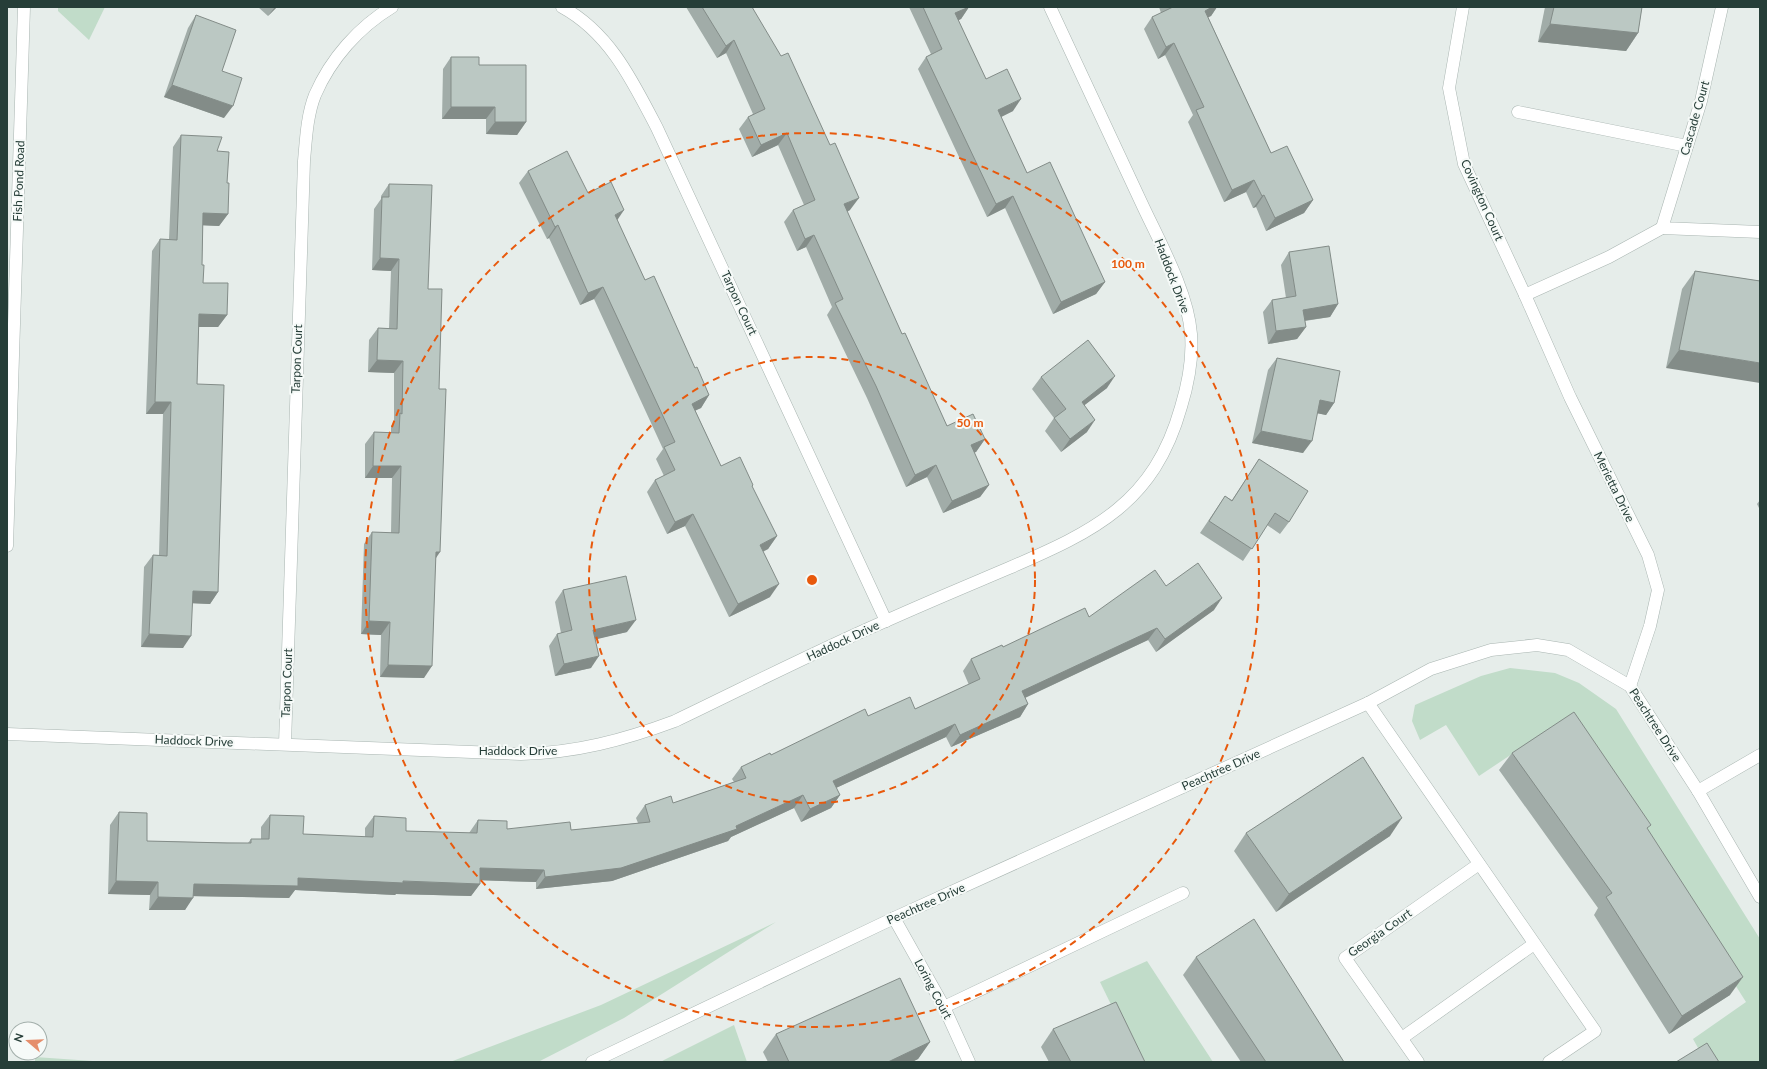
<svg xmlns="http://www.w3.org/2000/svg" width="1767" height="1069" font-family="Lato,sans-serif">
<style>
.green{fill:#c1dcc9}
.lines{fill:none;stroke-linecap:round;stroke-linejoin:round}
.minor-casing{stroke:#a9b5b1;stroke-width:13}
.minor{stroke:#fff;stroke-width:12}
.wall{fill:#a1aca8}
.shaded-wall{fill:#838c88}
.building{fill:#bbc8c3;stroke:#838c88}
.ring{fill:none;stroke:#e8590c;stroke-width:2;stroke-dasharray:7 5}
.labels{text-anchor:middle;stroke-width:4;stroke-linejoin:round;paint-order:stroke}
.street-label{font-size:12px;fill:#263e38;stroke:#f6faf8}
.centre{fill:#e8590c;stroke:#f6faf8;stroke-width:2}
.ring-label{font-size:12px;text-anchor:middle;font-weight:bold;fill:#e8590c;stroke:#f6faf8;stroke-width:4;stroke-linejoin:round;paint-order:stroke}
</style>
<rect width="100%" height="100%" fill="#e6edea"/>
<g class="green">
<polygon points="58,7 105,7 89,40 58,11"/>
<polygon points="1510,668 1555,673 1579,683 1616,709 1760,939 1760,1062 1706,1062 1693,1039 1746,1002 1566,718 1479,776 1446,725 1420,740 1412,721 1415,705 1481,676"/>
<polygon points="776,922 624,1018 538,1062 450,1062 601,1005"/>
<polygon points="1147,961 1213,1062 1139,1062 1100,982"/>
<polygon points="734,1025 747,1062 661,1062 664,1060"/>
<polygon points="35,1057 107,1062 35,1062"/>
</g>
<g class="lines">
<g class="minor-casing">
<g id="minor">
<path d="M562 7C610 33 633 82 657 128L886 621"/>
<polyline points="1463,7 1449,88 1464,164 1525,295 1570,397 1648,555 1658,590 1650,626 1630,686"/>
<polyline points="1722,7 1701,101 1662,228 1760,232"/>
<polyline points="1518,112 1687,146"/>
<polyline points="1525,295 1609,257 1662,228"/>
<polyline points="7,546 24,7"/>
<polyline points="1368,703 1595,1031 1549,1062"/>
<path d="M7 734 521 754C575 753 624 740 675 721 746 687 816 651 888 620 928 602 969 585 1009 568 1095 531 1154 503 1181 407 1188 384 1193 358 1191 334 1188 292 1159 241 1141 202 1111 137 1081 72 1050 7"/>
<path d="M285 744 304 161C306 139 307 115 315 95 331 58 359 27 392 7"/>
<polyline points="1698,791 1760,755"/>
<polyline points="894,918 944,1007 969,1062"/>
<polyline points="944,1007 1183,893"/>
<polyline points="1402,1038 1534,944"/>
<polyline points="592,1062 894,918 1368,703 1431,669 1491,650 1537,645 1568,650 1630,686 1698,791 1760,897"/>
<polyline points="1418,1062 1345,958 1479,864"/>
</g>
</g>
<use href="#minor" class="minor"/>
</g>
<g class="wall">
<polygon points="258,7 277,7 268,16"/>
<polygon points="686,7 752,7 850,210 847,212 902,334 947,426 985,439 976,452 974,452 989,485 980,497 943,513 927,477 906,487 867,398 827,315 832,307 806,247 797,251 784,222 793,210 804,205 778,145 752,157 739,129 748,117 753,114 726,53 717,58"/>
<polygon points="909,7 969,7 961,19 958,20 986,79 1013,111 1001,117 1027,173 1105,282 1096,294 1053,314 1005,208 987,217 918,69 926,57 931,54"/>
<polygon points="1159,7 1217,7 1211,16 1208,17 1271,153 1313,200 1304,213 1266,231 1256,207 1253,208 1246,192 1224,202 1188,122 1193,115 1165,55 1158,59 1144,29 1152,17 1161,13"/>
<polygon points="1545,7 1642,7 1638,33 1626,51 1538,42"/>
<polygon points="196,15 224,118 164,97 188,28"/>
<polygon points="451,57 479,65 526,122 517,135 486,134 486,119 442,119 443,69"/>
<polygon points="181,135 217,151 227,183 228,214 219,226 203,225 202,265 203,283 227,315 218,327 199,327 197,384 218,592 210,604 193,603 183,648 141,647 144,567 153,555 159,555 163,414 146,414 152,251 160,239 169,239 173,147"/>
<polygon points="528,171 588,193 617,220 645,280 695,368 709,395 701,408 695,410 721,466 753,485 752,487 777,536 768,549 763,552 770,597 729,617 685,526 667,534 647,492 655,480 664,476 656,459 663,449 594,299 580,305 549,238 547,239 519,183"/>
<polygon points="389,184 428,289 439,389 436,558 424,678 380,677 381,635 361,634 364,544 372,532 391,533 392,478 365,478 365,444 374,432 391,433 391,426 394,422 394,373 368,372 369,340 378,328 389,328 391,271 372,270 374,209 381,199 381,196"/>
<polygon points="1289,252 1338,304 1330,317 1305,321 1306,327 1297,339 1268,344 1263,312 1272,300 1286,298 1281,265"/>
<polygon points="1695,271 1760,281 1666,368 1682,289"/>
<polygon points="1277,358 1334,403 1326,415 1317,413 1303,453 1252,443 1268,370"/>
<polygon points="1041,377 1107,388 1084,405 1087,432 1061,452 1045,431 1054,418 1032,389"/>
<polygon points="1259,459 1289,522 1280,534 1267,525 1243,561 1200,533 1225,496 1232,500"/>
<polygon points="1760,500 1760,510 1757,504"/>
<polygon points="1166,586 1214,610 1156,652 1148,640 1025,698 1028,704 1020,717 951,747 946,737 836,788 840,795 831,808 801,822 794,808 731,837 728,841 612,881 536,889 536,882 480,880 480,884 471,896 396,894 395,895 295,890 289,898 193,896 185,910 149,910 150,895 108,894 110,825 119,812 147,841 248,843 251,839 261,839 261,827 270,815 303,834 365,837 365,828 374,816 406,831 469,833 478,820 507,829 571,830 638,823 636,818 645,805 673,803 734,782 732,779 741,767 771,755 868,716 915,709 969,685 963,671 971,659 1003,647 1089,617"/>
<polygon points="563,590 627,632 595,639 591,668 555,676 549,646 557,634 561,633 555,602"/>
<polygon points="1512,753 1730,995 1669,1034 1594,915 1598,908 1499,770"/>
<polygon points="1246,833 1390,836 1276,912 1234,851"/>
<polygon points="1196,957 1344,1062 1241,1062 1183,975"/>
<polygon points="1053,1029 1145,1062 1049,1062 1041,1047"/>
<polygon points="776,1034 930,1042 918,1059 912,1062 768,1062 763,1052"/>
</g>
<g class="shaded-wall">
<polygon points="275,7 277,7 268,16"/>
<polygon points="969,7 961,19 947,26 955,13"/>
<polygon points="1212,7 1217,7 1211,16 1196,23 1205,11"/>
<polygon points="1550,24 1638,33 1626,51 1538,42"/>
<polygon points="734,40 726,53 717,58 726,46"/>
<polygon points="1174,43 1165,55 1158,59 1166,47"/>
<polygon points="172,85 233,106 224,118 164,97"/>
<polygon points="1021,99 1013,111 989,123 998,110"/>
<polygon points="451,107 495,107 486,119 442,119"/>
<polygon points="495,122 526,122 517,135 486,134"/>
<polygon points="787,133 778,145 752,157 761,145"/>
<polygon points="1254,180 1246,192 1224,202 1232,190"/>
<polygon points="1264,195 1256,207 1253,208 1262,196"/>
<polygon points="1013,196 1005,208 987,217 996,204"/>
<polygon points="859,198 850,210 835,217 844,204"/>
<polygon points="1313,200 1304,213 1266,231 1275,218"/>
<polygon points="624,210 616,222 615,215"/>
<polygon points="203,213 228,214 219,226 194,225"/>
<polygon points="558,225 549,238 547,239 555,227"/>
<polygon points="814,235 806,247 797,251 805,239"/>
<polygon points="380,258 399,259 391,271 372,270"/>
<polygon points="1105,282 1096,294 1053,314 1061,302"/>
<polygon points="603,287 594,299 580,305 588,293"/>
<polygon points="1338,304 1330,317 1295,322 1303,310"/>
<polygon points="199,314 227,315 218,327 191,327"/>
<polygon points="1306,327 1297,339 1268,344 1276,331"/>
<polygon points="1679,350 1760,363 1760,383 1666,368"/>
<polygon points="377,360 403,361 394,373 368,372"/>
<polygon points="1115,376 1107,388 1073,414 1082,402"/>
<polygon points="709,395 701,408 684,416 692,404"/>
<polygon points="1320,400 1334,403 1326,415 1311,412"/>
<polygon points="155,402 171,402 163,414 146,414"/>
<polygon points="1095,420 1087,432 1061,452 1070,439"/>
<polygon points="1261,431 1312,441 1303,453 1252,443"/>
<polygon points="985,439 976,452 963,458 971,445"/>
<polygon points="936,465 927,477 906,487 915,475"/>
<polygon points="373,466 401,466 392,478 365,478"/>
<polygon points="989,485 980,497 943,513 952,501"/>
<polygon points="693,514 685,526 667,534 675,522"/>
<polygon points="777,536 768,549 751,557 760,545"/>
<polygon points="436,552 440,552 432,564"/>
<polygon points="779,584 770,597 729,617 738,604"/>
<polygon points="193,591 218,592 210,604 185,603"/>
<polygon points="1222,598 1214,610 1156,652 1165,639"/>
<polygon points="636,620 627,632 585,642 593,630"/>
<polygon points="369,621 390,622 381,635 361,634"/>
<polygon points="1157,628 1148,640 1014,703 1022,691"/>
<polygon points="149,634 191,636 183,648 141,647"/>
<polygon points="599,656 591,668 555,676 564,664"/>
<polygon points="388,665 432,666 424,678 380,677"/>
<polygon points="1028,704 1020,717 951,747 960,735"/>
<polygon points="955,724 946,737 825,793 833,781"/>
<polygon points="803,795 794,808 731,837 728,841 612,881 536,889 545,877 736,826"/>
<polygon points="840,795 831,808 801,822 810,809"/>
<polygon points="1402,818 1390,836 1276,912 1289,894"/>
<polygon points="480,868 544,870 536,882 472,880"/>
<polygon points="298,878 480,884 471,896 396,894 395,895 295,890 289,898 185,896 194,884"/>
<polygon points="116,881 158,882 150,895 108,894"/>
<polygon points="158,897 193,898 185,910 149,910"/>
<polygon points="1743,977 1730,995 1669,1034 1682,1016"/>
<polygon points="930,1042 918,1059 912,1062 888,1062"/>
</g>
<g class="building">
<polygon points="702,7 752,7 781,56 788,53 830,145 835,143 859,198 844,204 902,334 905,333 947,426 973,414 985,439 971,445 989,485 952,501 936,465 915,475 876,386 835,303 843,299 814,235 805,239 793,210 815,200 787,133 761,145 748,117 765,109 734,40 726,46"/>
<polygon points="923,7 969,7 955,13 986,79 1007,69 1021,99 998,110 1027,173 1050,162 1105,282 1061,302 1013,196 996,204 926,57 942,49"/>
<polygon points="1173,7 1212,7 1205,11 1271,153 1287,146 1313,200 1275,218 1264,195 1262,196 1254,180 1232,190 1196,110 1204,107 1174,43 1166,47 1152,17"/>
<polygon points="1554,7 1642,7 1638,33 1550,24"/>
<polygon points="196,15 236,30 222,71 242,78 233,106 172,85"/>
<polygon points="451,57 479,57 479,65 526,65 526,122 495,122 495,107 451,107"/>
<polygon points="181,135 222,137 217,151 229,152 227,183 229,183 228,214 203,213 202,265 204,265 203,283 228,283 227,315 199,314 197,384 224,385 218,592 193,591 191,636 149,634 153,555 167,556 171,402 155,402 160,239 177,240"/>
<polygon points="567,151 588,193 611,182 624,210 615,215 645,280 654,276 695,368 697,367 709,395 692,404 721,466 740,457 753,485 752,486 777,536 760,545 779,584 738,604 693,514 675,522 655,480 675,470 664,447 675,442 603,287 588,293 558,225 555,227 528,171"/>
<polygon points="389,184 432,185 428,289 442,289 439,389 446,389 440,552 436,552 432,666 388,665 390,622 369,621 372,532 399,533 401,466 373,466 374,432 399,433 400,413 402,414 403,361 377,360 378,328 397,329 399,259 380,258 382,197 389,197"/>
<polygon points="1329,246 1338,304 1303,310 1306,327 1276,331 1272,300 1296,296 1289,252"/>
<polygon points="1695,271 1760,281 1760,363 1679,350"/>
<polygon points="1088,340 1115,376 1082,402 1095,420 1070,439 1054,418 1066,409 1041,377"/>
<polygon points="1277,358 1340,371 1334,403 1320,400 1312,441 1261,431"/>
<polygon points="1259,459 1308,491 1289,522 1275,513 1252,549 1209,521 1225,496 1232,501"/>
<polygon points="1198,563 1222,598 1165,639 1157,628 1022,691 1028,704 960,735 955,724 833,781 840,795 810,809 803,795 736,826 737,829 621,868 545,877 544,870 480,868 480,884 403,881 403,883 298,878 298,886 194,884 193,898 158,897 158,882 116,881 119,812 147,813 147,841 227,843 251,843 251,839 269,839 270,815 304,816 303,834 373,837 374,816 406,818 406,831 477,833 478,820 507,821 507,829 570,822 571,830 650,822 645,805 671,796 673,803 746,778 741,767 770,753 771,755 865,709 868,716 910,697 915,709 980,679 971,659 1002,645 1003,647 1085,608 1089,617 1155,570 1166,586"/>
<polygon points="626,576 636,620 593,630 599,656 564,664 557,634 572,630 563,590"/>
<polygon points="1574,712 1651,825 1647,828 1743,977 1682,1016 1606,897 1612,893 1512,753"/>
<polygon points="1363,757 1402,818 1289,894 1246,833"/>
<polygon points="1254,919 1344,1062 1266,1062 1196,957"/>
<polygon points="900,978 930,1042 888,1062 789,1062 776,1034"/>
<polygon points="1116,1002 1145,1062 1071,1062 1053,1029"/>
<polygon points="1707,1043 1719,1062 1676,1062"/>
</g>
<g class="ring">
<circle cx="812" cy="580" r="223"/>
<circle cx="812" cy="580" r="447"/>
</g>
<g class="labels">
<g class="street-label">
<text transform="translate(1695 118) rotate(-74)" y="4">Cascade Court</text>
<text transform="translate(19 181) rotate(-88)" y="4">Fish Pond Road</text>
<text transform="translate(1482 200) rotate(66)" y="4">Covington Court</text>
<text transform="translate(1172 276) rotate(69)" y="4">Haddock Drive</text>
<text transform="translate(739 303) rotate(65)" y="4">Tarpon Court</text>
<text transform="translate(297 359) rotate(-88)" y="4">Tarpon Court</text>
<text transform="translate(1614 487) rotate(64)" y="4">Merietta Drive</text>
<text transform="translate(843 641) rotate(-25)" y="4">Haddock Drive</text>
<text transform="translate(287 683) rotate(-88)" y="4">Tarpon Court</text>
<text transform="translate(1655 725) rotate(57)" y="4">Peachtree Drive</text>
<text transform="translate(194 741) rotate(2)" y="4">Haddock Drive</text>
<text x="518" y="755">Haddock Drive</text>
<text transform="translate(1221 770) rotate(-24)" y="4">Peachtree Drive</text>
<text transform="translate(926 904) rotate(-24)" y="4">Peachtree Drive</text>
<text transform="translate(1380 933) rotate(-35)" y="4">Georgia Court</text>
<text transform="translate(933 989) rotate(62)" y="4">Loring Court</text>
</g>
</g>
<circle cx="812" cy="580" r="6" class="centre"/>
<g class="ring-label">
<text x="1128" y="268">100 m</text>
<text x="970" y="427">50 m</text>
</g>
<rect width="1767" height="1069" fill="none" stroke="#263e38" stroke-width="16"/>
<g transform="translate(28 1041) rotate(289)"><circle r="19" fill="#f6faf8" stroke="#a3afab"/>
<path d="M0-3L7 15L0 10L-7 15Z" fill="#e58e6c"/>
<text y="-6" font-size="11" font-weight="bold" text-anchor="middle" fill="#263e38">N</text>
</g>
</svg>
